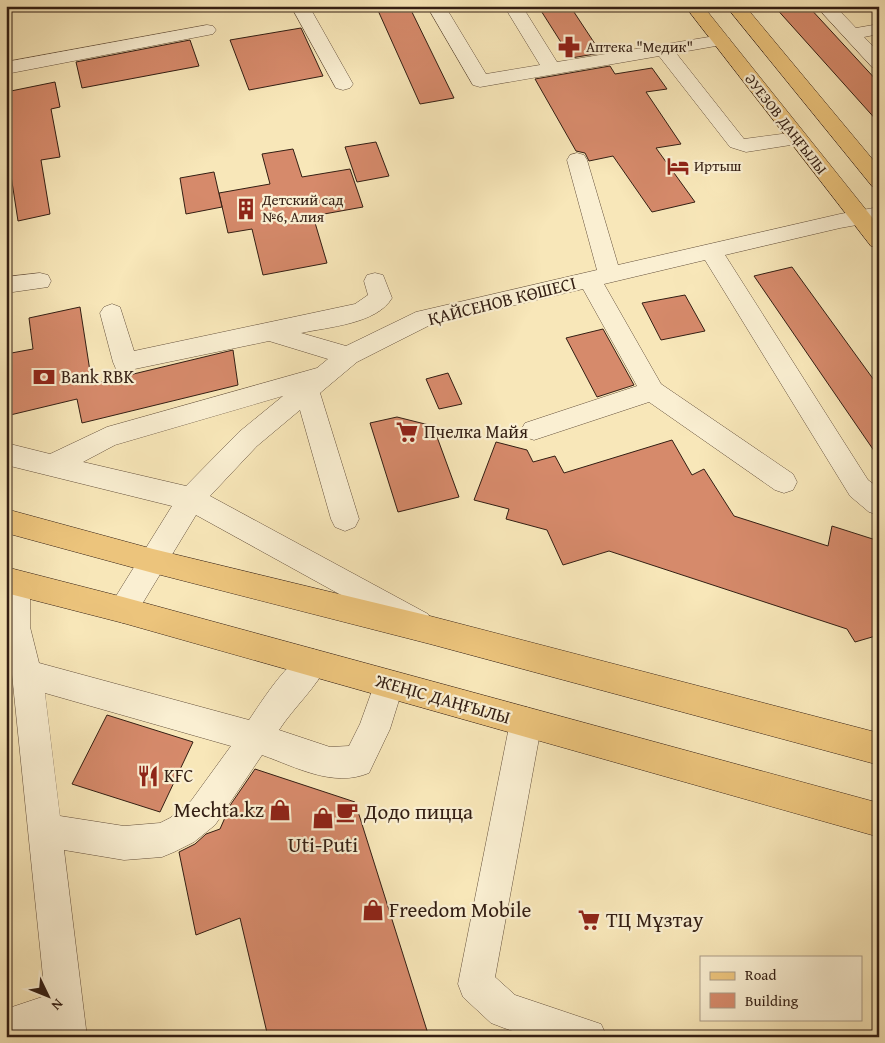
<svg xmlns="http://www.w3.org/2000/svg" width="885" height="1043" font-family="'Gentium Book Plus',serif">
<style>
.building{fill:#d68a6b;stroke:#331e13}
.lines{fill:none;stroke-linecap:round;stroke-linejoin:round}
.minor-casing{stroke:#64503c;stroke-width:1}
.major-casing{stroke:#331e13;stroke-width:1}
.minor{fill:#faefd2;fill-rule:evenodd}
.major{fill:#ecc47c;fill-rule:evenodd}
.labels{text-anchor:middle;stroke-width:4.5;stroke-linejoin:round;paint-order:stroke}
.far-poi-label{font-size:15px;fill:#331e13;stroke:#faefd2;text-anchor:start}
.far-street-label{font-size:15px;fill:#331e13;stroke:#faefd2}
.street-label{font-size:18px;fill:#331e13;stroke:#faefd2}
.poi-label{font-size:18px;fill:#331e13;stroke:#faefd2;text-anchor:start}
.near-poi-label{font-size:21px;fill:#331e13;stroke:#faefd2;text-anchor:start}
</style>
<rect width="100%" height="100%" fill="#f8e7b9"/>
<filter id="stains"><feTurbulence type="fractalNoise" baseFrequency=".004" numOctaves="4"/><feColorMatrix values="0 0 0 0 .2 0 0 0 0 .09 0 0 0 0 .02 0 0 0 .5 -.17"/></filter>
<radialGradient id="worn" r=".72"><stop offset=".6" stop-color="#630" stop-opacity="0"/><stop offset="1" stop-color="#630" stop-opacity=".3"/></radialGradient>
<g class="building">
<polygon points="376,6 409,6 454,98 420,104"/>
<polygon points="538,6 570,6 601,53 571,58"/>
<polygon points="774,6 808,6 879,83 879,123"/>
<polygon points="301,28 323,76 249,90 230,40"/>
<polygon points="190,40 199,66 82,88 76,62"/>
<polygon points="610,66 615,74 652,68 667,89 646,92 681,144 656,148 695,202 652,212 613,156 589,161 585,153 576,151 535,79"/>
<polygon points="55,82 60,107 51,109 60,157 41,160 50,214 18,221 6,143 6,92"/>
<polygon points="376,142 389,176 357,182 345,147"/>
<polygon points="293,149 302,177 350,169 363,207 313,216 327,263 263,275 252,229 228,233 219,193 270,184 262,154"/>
<polygon points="214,172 222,207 186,214 180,178"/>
<polygon points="792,267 879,387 879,458 754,276"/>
<polygon points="685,295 705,331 661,340 642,303"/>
<polygon points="80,307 92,384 233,350 238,385 82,423 77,399 6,416 6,354 33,349 29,318"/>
<polygon points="603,329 634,385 597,397 566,338"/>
<polygon points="448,373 462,404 439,409 426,379"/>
<polygon points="397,417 433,426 459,497 398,512 370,423"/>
<polygon points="672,440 692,475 704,469 734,516 828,546 832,526 879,541 879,635 855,642 847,629 609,551 563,565 547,530 506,519 509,509 474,500 496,442 527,450 533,462 555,456 564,473"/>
<polygon points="107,715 193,742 160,812 72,784"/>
<polygon points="255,769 355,802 429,1037 268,1037 240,918 196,935 179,852 195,844 206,834 220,829 231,804"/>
</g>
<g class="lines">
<g class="minor-casing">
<g id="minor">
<polygon points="291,6 309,6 353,84 350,88 343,90 336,88"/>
<polygon points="427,6 445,6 486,74 540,65 504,6 522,6 557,62 721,35 727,36 730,40 727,44 676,53 744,139 797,132 804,134 807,138 804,142 797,144 746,152 730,147 659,56 480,87 473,85"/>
<polygon points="816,6 835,6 856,28 879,24 879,34 864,37 879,52 879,69 872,67"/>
<polygon points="207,25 213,26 216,30 213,34 6,74 6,62"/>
<path d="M577 153 584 155 587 160 618 265 840 214 879 207V221L840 228 725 255 868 480 879 488V515L869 512 850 496 705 260 604 284 661 384 793 474 797 482 793 490 784 493 775 490 649 402 534 440 525 437 521 430 525 423 637 386 583 289 430 325 357 362 320 393 359 519 355 527 345 531 335 527 331 519 300 410 257 446 210 496 428 614 433 623 428 632 418 636 408 632 196 515 133 619 123 623 113 619 108 610 113 601 172 506 6 465V443L50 454 107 427 317 368 328 359 269 341 125 371 116 369 113 362 100 313 104 307 112 304 120 307 134 351 355 304 368 295 364 281 367 275 375 273 383 275 392 298C377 324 328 327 301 333L346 346 416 312 597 270 567 160 570 155ZM283 396 239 432 186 486 83 462 115 445Z"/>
<polygon points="40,273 48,275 51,281 48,287 6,293 6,277"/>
<path d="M16 570 26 574 30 583V627L39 663 249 720C264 698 288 659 313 649L324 653 328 663C317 687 294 707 279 730L330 747 349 746 360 724 378 674 389 670 400 674 404 684 390 729 369 773C333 788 296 767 262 755L215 825 194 842 174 852 162 857 124 860 64 850 87 1037H49V1032L34 1037H6V1009L45 996 12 674 6 651V574ZM45 693 231 746 191 801 170 818 160 823 124 826 60 816Z"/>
<polygon points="526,707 537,711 542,722 495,977 515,995 601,1024 607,1037 530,1037 504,1028 491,1023 463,997 458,984 510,722 515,711"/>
</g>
</g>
<g class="major-casing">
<g id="major">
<polygon points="685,6 703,6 879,226 879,248 871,246"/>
<polygon points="726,6 745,6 879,167 879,188 872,186"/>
<polygon points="6,509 153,549 430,616 879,733 879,765 430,644 153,573 6,533"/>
<polygon points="6,567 123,597 879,803 879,837 123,623 6,593"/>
</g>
</g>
<use href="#minor" class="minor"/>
<use href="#major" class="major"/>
</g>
<defs>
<g id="pharmacy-bare" transform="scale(1.725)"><path d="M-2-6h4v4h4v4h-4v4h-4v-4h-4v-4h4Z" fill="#8f2418" stroke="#faefd2" stroke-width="2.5" paint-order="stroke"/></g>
<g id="hotel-bare" transform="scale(1.725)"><path d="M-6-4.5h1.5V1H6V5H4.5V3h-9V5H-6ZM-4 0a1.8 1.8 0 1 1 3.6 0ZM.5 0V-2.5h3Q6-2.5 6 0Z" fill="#8f2418" stroke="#faefd2" stroke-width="2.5" paint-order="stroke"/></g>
<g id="building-bare" transform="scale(1.725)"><path d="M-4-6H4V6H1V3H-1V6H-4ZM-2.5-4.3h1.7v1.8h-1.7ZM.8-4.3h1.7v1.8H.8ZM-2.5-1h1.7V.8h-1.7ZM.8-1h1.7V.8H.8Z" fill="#8f2418" stroke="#faefd2" stroke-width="2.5" paint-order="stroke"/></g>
<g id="bank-bare" transform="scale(1.725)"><path d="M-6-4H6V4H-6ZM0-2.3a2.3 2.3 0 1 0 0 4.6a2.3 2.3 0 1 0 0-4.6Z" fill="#8f2418" stroke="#faefd2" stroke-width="2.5" paint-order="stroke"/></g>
<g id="supermarket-bare" transform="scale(1.725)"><path d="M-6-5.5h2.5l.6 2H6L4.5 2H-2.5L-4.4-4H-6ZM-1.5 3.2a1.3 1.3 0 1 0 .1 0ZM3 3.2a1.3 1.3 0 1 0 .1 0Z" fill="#8f2418" stroke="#faefd2" stroke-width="2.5" paint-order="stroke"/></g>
<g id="restaurant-bare" transform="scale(1.725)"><path d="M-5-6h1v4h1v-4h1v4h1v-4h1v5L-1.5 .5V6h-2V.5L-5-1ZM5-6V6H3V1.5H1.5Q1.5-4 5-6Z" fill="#8f2418" stroke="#faefd2" stroke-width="2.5" paint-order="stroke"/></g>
<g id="shop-bare" transform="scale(1.725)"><path d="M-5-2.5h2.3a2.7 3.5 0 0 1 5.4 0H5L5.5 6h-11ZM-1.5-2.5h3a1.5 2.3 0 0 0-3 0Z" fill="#8f2418" stroke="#faefd2" stroke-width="2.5" paint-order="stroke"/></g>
<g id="cafe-bare" transform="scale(1.725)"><path d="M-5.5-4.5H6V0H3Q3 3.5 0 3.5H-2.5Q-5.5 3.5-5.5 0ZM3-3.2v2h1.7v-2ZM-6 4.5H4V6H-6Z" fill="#8f2418" stroke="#faefd2" stroke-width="2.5" paint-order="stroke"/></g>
</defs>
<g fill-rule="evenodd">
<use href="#pharmacy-bare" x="569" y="47"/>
<use href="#hotel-bare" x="678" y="166"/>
<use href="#building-bare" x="246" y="209"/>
<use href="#bank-bare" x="44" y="377"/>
<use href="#supermarket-bare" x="407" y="432"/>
<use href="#restaurant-bare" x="148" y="776"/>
<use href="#shop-bare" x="280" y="810"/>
<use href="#cafe-bare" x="347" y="812"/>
<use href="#shop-bare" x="323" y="818"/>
<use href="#shop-bare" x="373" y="910"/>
<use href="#supermarket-bare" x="589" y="920"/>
</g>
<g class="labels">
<g class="far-poi-label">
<text x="586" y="52">Аптека "Медик"</text>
<text x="694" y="171">Иртыш</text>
<text x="262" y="205">Детский сад<tspan x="262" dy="17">№6, Алия</tspan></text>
</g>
<g class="far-street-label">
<text transform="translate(786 124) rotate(52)" y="5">ӘУЕЗОВ ДАҢҒЫЛЫ</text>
</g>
<g class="street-label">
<text transform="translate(502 301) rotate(-14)" y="6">ҚАЙСЕНОВ КӨШЕСІ</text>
<text transform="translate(443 699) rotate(16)" y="6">ЖЕҢІС ДАҢҒЫЛЫ</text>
</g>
<g class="poi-label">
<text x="61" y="383">Bank RBK</text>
<text x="424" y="438">Пчелка Майя</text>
<text x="164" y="782">KFC</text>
</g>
<g class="near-poi-label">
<text x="264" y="817" text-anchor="end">Mechta.kz</text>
<text x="364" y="819">Додо пицца</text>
<text x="323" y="852" text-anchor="middle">Uti-Puti</text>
<text x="389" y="917">Freedom Mobile</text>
<text x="606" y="927">ТЦ Мұзтау</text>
</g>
</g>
<rect width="885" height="1043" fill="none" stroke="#f8e7b9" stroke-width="25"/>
<rect x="8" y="8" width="870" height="1028" fill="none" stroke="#331e13" stroke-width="2.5"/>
<rect x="12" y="12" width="860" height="1018" fill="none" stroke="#331e13"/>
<rect x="700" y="956" width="162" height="65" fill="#faefd2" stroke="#aa9b86"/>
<rect x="710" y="972" width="25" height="8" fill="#ecc47c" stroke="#aa9b86"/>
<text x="745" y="980" font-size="15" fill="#331e13">Road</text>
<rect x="710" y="993" width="25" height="15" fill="#d68a6b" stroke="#aa9b86"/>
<text x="745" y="1006" font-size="15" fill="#331e13">Building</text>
<g transform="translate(48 996) rotate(133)" stroke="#faefd2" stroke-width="4" paint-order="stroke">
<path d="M0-4L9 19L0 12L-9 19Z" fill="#331e13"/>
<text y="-8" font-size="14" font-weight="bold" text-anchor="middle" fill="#331e13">N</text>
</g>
<rect width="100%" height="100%" filter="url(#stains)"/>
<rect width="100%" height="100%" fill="url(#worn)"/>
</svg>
